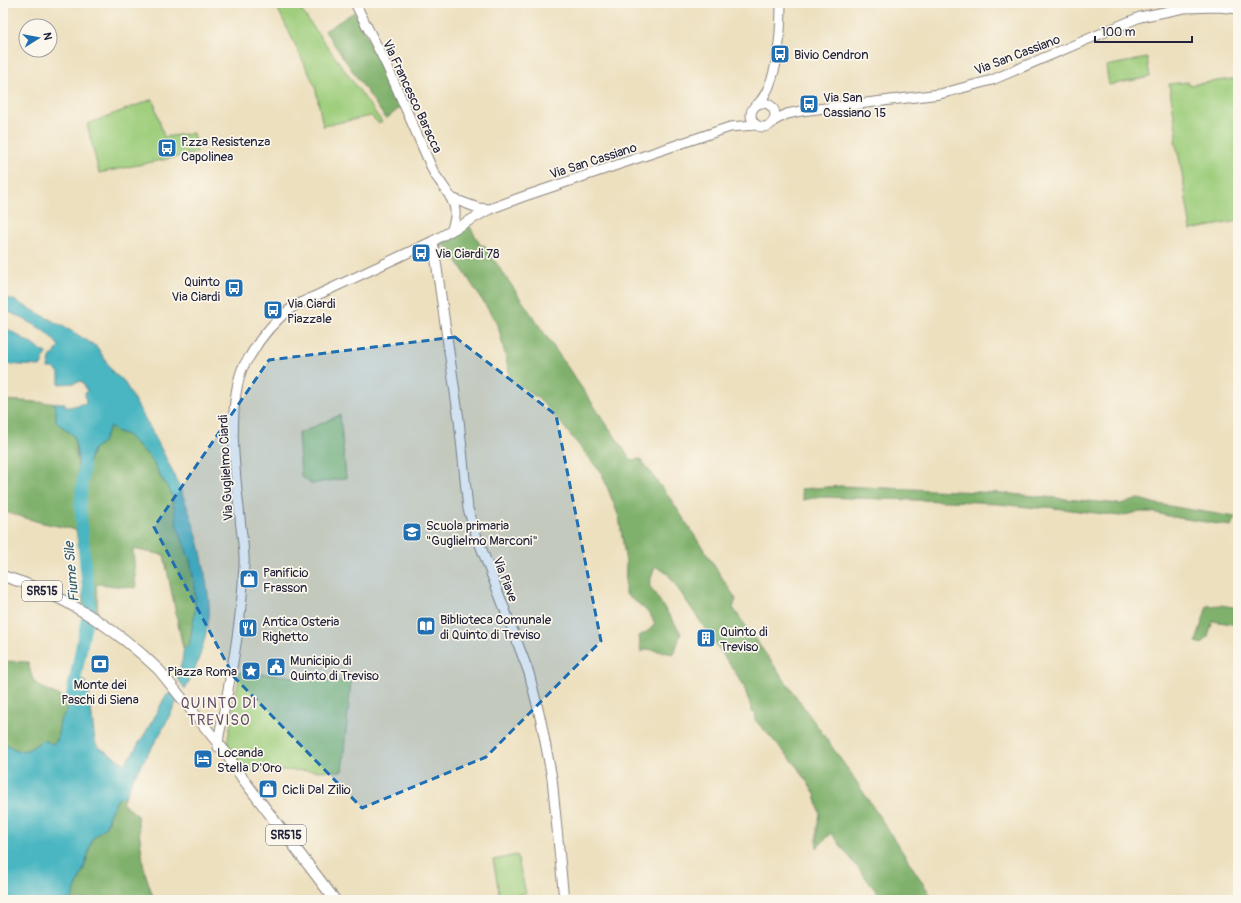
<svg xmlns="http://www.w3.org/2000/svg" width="1241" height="903" font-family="Pangolin,sans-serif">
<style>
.green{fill:#9fce7d;stroke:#60785c}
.forest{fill:#7fb16c;stroke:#506a54}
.water{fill:#48b6c1;stroke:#356c7e}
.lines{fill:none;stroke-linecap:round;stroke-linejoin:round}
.river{stroke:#48b6c1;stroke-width:12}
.secondary-casing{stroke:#88817d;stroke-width:11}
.primary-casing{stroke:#88817d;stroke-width:12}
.secondary{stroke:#fff;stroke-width:9}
.primary{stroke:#fff;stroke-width:10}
.marked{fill:#1f6fb2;fill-opacity:0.2;stroke:#1f6fb2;stroke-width:3;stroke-dasharray:8 5;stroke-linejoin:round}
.labels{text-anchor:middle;stroke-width:3.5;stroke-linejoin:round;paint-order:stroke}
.shield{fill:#fbf7ec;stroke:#636270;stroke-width:1}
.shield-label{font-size:12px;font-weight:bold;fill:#22223b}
.poi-label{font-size:13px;fill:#22223b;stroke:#fbf7ec;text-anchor:start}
.street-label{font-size:13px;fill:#22223b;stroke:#fbf7ec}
.water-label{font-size:14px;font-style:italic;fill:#315d71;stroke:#fbf7ec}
.quarter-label{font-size:15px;letter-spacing:1px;fill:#644f68;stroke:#fbf7ec}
</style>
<rect width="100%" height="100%" fill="#fbf7ec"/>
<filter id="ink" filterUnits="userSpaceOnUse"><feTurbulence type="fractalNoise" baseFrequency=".025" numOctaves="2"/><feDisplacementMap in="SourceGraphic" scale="8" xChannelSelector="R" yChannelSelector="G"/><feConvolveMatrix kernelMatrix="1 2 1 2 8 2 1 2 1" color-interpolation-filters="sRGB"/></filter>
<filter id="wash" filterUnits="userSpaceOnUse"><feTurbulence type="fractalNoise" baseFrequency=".012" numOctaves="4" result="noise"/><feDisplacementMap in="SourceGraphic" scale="16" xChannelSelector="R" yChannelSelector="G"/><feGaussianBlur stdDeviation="0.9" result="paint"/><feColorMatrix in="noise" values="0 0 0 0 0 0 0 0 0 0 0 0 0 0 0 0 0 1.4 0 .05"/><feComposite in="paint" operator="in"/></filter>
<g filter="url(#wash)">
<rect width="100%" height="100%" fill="#ede0bf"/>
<g class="green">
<polygon points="275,3 296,3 382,122 378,123 371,116 323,126 315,86"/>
<polygon points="1147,58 1150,77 1109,85 1106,66"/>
<polygon points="1231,79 1238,79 1238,221 1191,230 1180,162 1175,140 1177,134 1169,84 1188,82 1189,85"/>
<polygon points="153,99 164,137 193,133 197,153 99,173 87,124"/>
<polygon points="340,415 346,478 311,484 301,476 298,434"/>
<polygon points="240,672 351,682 342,771 253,770 248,773 227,744"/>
<polygon points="517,855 526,893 501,899 500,898 493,860"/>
</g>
<g class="forest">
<polygon points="354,12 388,76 401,107 386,119 325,31"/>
<path d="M469 225 481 246 484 245 631 460 640 459 672 501 736 599 733 608 852 775 934 900H883L831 833 817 848V828L820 814 815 794 797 766 755 720 756 713H753L743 684 668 574 655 566 649 585 681 633 674 654 647 649 641 652 639 636 648 631 655 624C650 610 637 603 625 594L626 563 619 517 602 474 552 412 536 397 511 380 498 325 448 247 441 245 440 242Z"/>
<path d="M3 400 54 403 56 411V422L74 436C75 449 78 460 78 474L85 481 88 464 93 449 103 442 110 426 116 431 127 435 150 457 162 479 169 489 173 498 177 526 190 560 195 586V611L189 648H183L164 555 133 549 136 588 96 584 98 613 82 603 84 587 76 530 39 522 3 511Z"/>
<polygon points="841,486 1001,493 1121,504 1139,499 1157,504 1235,517 1231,526 1173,517 1152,512 1138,512 1120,516 1046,507 1038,508 978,502 819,497 803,500 801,489"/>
<polygon points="1221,605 1238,608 1238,625 1213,621 1208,637 1202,644 1196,642 1207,606"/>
<path d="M3 661 28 662C30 668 31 679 36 683 45 693 64 693 70 705L60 721 57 741 53 744 43 740C25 753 22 755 3 742Z"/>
<polygon points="126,795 122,803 137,815 144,869 154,900 71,900 85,865 92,839 106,826 110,813 118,799"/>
</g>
<g class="water">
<path d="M3 297 14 300 75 333 97 347 114 374 123 380C159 443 197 507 206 581 208 593 210 605 209 617 205 641 198 667 185 689L177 678 182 662 184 647H189L195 611V586L190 560 177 526 173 498 169 489 162 479 150 457 127 435 116 431 110 426 103 442 93 449 88 464 85 481H81C78 473 79 467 78 458 77 451 75 444 74 436L56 422V411L54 403H65V407H69L86 403 85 393 87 391 82 381 74 383 59 384V373L54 368H48L51 354 53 356 59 346C45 327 23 319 3 309Z"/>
<polygon points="3,326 46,353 41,366 3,364"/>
<path d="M73 678 84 681 88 685 95 742 97 746 125 764C140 743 153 721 165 697L171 692 177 701 160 734 133 778 126 795 118 799 110 813 106 826 92 839 85 865 71 900H3V742C22 755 25 753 43 740L53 744 57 741 60 721 70 705 67 699 69 681Z"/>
</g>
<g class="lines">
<polyline class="river" points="72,695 90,604 85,560 80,505 84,466"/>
</g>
</g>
<g filter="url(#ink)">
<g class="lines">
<g class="secondary-casing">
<g id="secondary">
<path d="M355 3 387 66 434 173C441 184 455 199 455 211 456 218 453 224 452 230"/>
<circle cx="763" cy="115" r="12"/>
<path d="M759 103C779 80 781 33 781 3"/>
<polyline points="775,120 787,114 801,111 940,94 992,80 1140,17 1184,8 1218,7 1238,9"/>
<polyline points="451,198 478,208 490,209"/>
<polyline points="433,241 459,420 468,509 476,534 529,673 541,721 552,778 564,900"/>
<path d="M218 747 219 736C230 680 242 623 244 565 245 549 241 533 240 517 235 473 227 411 242 369 244 365 247 360 250 356 261 336 275 320 294 306L433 241 490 209 522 197 730 127 755 125"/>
</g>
</g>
<g class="primary-casing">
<path id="primary" d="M3 576C61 593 116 628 159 670L226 753 243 779 335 900"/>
</g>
<use href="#secondary" class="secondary"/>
<use href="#primary" class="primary"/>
</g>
</g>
<path class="marked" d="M455 337 556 415 601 641 486 757 362 808 234 677 154 527 269 360Z"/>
<defs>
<g id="bus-square" transform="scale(1)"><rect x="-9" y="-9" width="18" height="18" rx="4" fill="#1f6fb2" stroke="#fbf7ec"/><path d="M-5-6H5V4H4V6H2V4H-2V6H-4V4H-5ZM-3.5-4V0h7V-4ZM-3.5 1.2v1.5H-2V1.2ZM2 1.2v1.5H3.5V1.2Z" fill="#fff"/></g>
<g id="school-square" transform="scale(1)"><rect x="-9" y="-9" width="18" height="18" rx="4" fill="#1f6fb2" stroke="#fbf7ec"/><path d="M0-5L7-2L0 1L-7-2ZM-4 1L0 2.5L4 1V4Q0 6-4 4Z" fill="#fff"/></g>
<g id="shop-square" transform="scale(1)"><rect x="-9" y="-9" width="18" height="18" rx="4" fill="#1f6fb2" stroke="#fbf7ec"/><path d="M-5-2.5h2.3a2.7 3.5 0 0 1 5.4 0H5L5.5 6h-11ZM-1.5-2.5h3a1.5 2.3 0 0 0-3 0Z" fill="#fff"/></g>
<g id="library-square" transform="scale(1)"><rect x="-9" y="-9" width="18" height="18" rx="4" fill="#1f6fb2" stroke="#fbf7ec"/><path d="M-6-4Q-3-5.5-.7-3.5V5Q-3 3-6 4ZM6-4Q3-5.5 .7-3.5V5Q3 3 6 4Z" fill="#fff"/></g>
<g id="restaurant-square" transform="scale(1)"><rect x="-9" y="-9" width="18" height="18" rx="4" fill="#1f6fb2" stroke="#fbf7ec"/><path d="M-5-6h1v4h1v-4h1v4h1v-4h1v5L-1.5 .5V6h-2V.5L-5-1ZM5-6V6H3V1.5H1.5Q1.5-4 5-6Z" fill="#fff"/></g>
<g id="building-square" transform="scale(1)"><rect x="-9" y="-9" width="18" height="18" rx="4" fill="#1f6fb2" stroke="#fbf7ec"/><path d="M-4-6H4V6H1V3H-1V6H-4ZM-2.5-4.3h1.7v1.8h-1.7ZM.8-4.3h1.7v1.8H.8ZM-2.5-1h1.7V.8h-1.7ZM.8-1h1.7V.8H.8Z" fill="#fff"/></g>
<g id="bank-square" transform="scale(1)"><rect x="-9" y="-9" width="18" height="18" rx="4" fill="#1f6fb2" stroke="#fbf7ec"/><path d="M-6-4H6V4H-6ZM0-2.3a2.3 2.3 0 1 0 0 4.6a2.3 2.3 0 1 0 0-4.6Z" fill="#fff"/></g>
<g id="civic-square" transform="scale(1)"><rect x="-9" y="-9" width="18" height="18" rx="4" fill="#1f6fb2" stroke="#fbf7ec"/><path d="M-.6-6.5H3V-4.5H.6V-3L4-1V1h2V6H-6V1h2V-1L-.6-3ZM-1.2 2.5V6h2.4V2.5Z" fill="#fff"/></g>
<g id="sight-square" transform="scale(1)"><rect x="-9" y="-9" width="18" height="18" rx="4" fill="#1f6fb2" stroke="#fbf7ec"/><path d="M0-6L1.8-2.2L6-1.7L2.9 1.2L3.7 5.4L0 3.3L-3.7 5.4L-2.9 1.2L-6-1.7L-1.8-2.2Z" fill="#fff"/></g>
<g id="hotel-square" transform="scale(1)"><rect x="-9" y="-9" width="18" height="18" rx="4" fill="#1f6fb2" stroke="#fbf7ec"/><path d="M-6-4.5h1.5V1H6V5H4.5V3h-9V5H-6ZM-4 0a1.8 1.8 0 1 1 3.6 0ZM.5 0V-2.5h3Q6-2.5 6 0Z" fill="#fff"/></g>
</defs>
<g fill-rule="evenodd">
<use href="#bus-square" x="780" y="54"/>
<use href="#bus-square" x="809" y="104"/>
<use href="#bus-square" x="167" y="148"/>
<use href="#bus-square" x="421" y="253"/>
<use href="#bus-square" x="234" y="288"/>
<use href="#bus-square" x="273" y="310"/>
<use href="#school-square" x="412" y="532"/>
<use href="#shop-square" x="249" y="579"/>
<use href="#library-square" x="426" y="626"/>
<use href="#restaurant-square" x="248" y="628"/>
<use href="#building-square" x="706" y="638"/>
<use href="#bank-square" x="100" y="664"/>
<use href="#civic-square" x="276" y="667"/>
<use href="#sight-square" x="251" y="671"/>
<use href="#hotel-square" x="203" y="759"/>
<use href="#shop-square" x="268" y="789"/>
</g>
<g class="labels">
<g class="shield">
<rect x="22" y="581" width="40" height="20" rx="3"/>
<rect x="266" y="825" width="40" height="20" rx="3"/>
</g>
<g class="shield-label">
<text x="42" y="595">SR515</text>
<text x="286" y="839">SR515</text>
</g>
<g class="poi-label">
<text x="794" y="59">Bivio Cendron</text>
<text x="823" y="102">Via San<tspan x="823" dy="15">Cassiano 15</tspan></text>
<text x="181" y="146">P.zza Resistenza<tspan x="181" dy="15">Capolinea</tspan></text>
<text x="435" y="258">Via Ciardi 78</text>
<text x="220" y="286" text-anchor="end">Quinto<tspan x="220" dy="15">Via Ciardi</tspan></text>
<text x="287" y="308">Via Ciardi<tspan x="287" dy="15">Piazzale</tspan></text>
<text x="426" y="530">Scuola primaria<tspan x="426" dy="15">"Guglielmo Marconi"</tspan></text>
<text x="263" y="577">Panificio<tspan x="263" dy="15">Frasson</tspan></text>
<text x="440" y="624">Biblioteca Comunale<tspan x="440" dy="15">di Quinto di Treviso</tspan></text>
<text x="262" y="626">Antica Osteria<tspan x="262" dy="15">Righetto</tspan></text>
<text x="720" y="636">Quinto di<tspan x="720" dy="15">Treviso</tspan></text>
<text x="290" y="665">Municipio di<tspan x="290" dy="15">Quinto di Treviso</tspan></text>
<text x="237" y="676" text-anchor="end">Piazza Roma</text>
<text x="100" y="689" text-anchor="middle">Monte dei<tspan x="100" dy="15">Paschi di Siena</tspan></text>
<text x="217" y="757">Locanda<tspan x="217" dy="15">Stella D'Oro</tspan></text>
<text x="282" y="794">Cicli Dal Zilio</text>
</g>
<g class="street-label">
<text transform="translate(1017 54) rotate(-21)" y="5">Via San Cassiano</text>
<text transform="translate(413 96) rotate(65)" y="5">Via Francesco Baracca</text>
<text transform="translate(593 160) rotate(-18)" y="5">Via San Cassiano</text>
<text transform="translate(225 468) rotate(-93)" y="5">Via Guglielmo Ciardi</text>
<text transform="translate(506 579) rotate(69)" y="5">Via Piave</text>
</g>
<g class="water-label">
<text transform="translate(71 572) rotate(-95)" y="5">Fiume Sile</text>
</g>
<g class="quarter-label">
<text x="219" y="708">QUINTO DI<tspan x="219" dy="17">TREVISO</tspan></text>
</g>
</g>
<rect width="1241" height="903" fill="none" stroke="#fbf7ec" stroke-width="16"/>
<g transform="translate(38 38) rotate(79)"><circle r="19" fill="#fbf7ec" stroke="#a4a2a5"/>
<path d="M0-3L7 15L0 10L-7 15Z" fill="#1f6fb2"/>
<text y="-6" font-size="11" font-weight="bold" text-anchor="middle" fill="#22223b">N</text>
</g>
<path d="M1095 36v6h97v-6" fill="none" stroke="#22223b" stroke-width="2"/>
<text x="1101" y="36" font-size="12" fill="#22223b" stroke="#fbf7ec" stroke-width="3" paint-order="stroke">100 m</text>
</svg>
